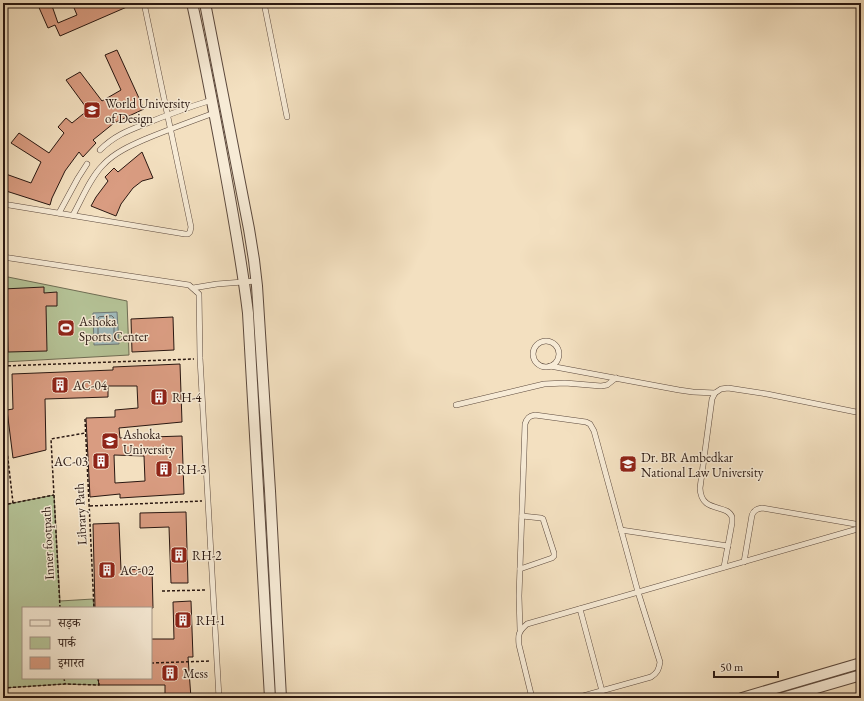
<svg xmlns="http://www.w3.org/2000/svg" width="864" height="701" font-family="'EB Garamond','Noto Serif Devanagari',serif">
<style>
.green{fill:#b5c397;stroke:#6f6d54}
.water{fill:#a0babc;stroke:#707978}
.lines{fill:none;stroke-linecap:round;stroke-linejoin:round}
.shore{stroke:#646866;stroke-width:1}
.building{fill:#d99c81;stroke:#291711;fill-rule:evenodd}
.service-casing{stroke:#5c493d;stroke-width:6}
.minor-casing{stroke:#5c493d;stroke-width:12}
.path{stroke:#291711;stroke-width:1.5;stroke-dasharray:3 2;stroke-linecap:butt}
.service{stroke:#f7ebd6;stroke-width:5}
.minor{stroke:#f7ebd6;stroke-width:10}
.labels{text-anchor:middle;stroke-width:3;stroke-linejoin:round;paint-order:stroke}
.poi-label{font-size:13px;fill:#291711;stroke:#f7ebd6;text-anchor:start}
.street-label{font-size:13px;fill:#291711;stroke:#f7ebd6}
</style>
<rect width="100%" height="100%" fill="#f3e0c0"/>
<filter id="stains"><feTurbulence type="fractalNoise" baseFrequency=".005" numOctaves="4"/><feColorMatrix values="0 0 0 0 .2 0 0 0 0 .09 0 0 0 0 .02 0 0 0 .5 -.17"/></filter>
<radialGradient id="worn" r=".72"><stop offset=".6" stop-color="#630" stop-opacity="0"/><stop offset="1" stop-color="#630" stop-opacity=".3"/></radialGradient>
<g class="green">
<polygon points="3,276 127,301 129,355 3,362"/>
<polygon points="54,495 60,601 93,599 94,608 23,608 23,678 98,678 99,685 65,684 3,688 3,505"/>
</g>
<polygon class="water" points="117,312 119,344 94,345 93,313"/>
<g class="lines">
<polygon class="shore" points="112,316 114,318 114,339 113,341 99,341 98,339 98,318 99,317"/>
</g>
<g class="building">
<polygon points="37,3 51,3 58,23 77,15 72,3 96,3 97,6 106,3 136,3 60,36 55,25 48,28"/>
<polygon points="117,50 144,109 114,123 93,140 96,143 83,157 79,152 65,171 52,198 50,205 3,190 3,173 31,183 41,162 11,143 19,133 49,153 64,133 58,127 66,118 72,123 88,110 66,80 80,72 102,101 121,90 105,55"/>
<polygon points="142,152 153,178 142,181 133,188 121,204 116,216 91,206 96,197 108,181 105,177 114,168 118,172"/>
<polygon points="44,287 44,293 57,292 57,306 46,306 47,351 8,352 7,304 3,304 3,289"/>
<polygon points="173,317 174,350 132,352 131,319"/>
<path d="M180 364 182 422 119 428 120 438 182 436 184 494 120 498V494L90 497 86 418 115 417V410L138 408 137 386H108V397L45 399 46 450 13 458 7 410 13 409 12 374 113 370V367ZM114 455 144 456 145 481 115 483Z"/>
<polygon points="186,512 188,583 171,583 169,527 140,528 140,513"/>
<polygon points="119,523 121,570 152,569 153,608 95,608 93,524"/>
<polygon points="191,601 193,657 188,657 191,698 165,698 165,685 99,685 98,678 151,678 151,639 174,639 173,602"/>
</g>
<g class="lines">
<g class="service-casing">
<g id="service">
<polyline points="264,3 287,117"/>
<path d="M100 150C114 136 127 131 145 124 167 115 189 107 212 100"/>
<polyline points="3,204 185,234 188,234 190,232 191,227 144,3"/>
<polyline points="59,213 78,178 87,164"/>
<path d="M73 215C82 199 90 178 103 165 115 152 132 145 148 138 170 129 192 121 214 113"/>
<polyline points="3,257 189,285 199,294 200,358 219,698"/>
<polyline points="193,288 217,284 257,281"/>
<circle cx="546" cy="354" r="13"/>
<polyline points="550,366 679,390 693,392 715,393"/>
<polyline points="456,405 544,384 565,383 601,386 607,385 616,378"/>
<polyline points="621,530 728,546"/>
<path d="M744 562 752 515C754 510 757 509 762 508L861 525"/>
<path d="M724 567 732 523C732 522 732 518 732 517 727 503 701 514 700 488L712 399 715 393 721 389 728 388 767 394 861 413"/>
<polyline points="520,569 552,558 554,556 554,553 543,519 541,518 522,516"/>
<polyline points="580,609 602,691"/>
<path d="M520 630 519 596 525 424C527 418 529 416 535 415L586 422 590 424 594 431 638 592 660 662C659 670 657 673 651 677L576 698"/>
<path d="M532 698 519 645C518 635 518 632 527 624L861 528"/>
</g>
</g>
<g class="minor-casing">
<g id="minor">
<path d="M192 3C204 57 214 111 224 165 233 214 242 263 248 313L270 698"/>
<polyline points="205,3 249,229 254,260 257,286 270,491 281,698"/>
<polyline points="742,698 861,663"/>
<polyline points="782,698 861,675"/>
</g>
</g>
<g class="path">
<polyline points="3,366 194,359"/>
<polyline points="3,416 13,503"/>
<polyline points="85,419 94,608"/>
<polyline points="3,505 54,495"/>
<polyline points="90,506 202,501"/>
<polyline points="162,591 207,590"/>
<polyline points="60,608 51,439 85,433"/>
<polyline points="151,663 211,661"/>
<polyline points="64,678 65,684"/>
<polyline points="3,688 65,684 99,685 98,678"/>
<polyline points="155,697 155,698"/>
</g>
<use href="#service" class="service"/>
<use href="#minor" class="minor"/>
</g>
<defs>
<g id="university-square" transform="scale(0.9)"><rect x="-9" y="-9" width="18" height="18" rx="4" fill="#8f2418" stroke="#f7ebd6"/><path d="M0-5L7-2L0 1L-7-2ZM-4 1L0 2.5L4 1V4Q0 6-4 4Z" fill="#fff"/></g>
<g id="stadium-square" transform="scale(0.9)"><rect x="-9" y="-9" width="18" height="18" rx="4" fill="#8f2418" stroke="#f7ebd6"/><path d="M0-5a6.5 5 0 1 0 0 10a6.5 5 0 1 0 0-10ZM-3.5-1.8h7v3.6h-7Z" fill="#fff"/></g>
<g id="building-square" transform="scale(0.9)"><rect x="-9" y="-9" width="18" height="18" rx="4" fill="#8f2418" stroke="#f7ebd6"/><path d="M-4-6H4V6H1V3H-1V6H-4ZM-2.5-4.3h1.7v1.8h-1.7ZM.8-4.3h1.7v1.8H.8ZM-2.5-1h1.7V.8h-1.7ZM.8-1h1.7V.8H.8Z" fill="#fff"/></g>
</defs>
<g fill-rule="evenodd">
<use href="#university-square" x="92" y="110"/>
<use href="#stadium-square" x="66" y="328"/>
<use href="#building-square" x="60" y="385"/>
<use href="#building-square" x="159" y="397"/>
<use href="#university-square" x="110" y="441"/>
<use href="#building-square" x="101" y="461"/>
<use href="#university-square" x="628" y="464"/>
<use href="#building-square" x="164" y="469"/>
<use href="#building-square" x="179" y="555"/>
<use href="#building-square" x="107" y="570"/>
<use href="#building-square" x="183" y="620"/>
<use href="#building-square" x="170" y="673"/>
</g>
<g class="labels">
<g class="poi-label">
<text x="105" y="108">World University<tspan x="105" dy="15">of Design</tspan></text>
<text x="79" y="326">Ashoka<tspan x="79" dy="15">Sports Center</tspan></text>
<text x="73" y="390">AC-04</text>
<text x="172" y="402">RH-4</text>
<text x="123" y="439">Ashoka<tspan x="123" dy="15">University</tspan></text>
<text x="641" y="462">Dr. BR Ambedkar<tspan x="641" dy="15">National Law University</tspan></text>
<text x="88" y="466" text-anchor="end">AC-03</text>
<text x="177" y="474">RH-3</text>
<text x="192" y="560">RH-2</text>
<text x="120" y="575">AC-02</text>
<text x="196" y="625">RH-1</text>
<text x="183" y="678">Mess</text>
</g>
<g class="street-label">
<text transform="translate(80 514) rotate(-93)" y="5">Library Path</text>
<text transform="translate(47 543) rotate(-93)" y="5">Inner footpath</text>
</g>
</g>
<rect width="864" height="701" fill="none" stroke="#f3e0c0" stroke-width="16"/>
<rect x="4" y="4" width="856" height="693" fill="none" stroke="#291711" stroke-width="2"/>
<rect x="8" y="8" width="848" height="685" fill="none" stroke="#291711"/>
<rect x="22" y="607" width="130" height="72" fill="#f7ebd6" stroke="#a59687"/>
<rect x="30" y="620" width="20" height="6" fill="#f7ebd6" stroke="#a59687"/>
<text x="58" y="627" font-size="12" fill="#291711">सड़क</text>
<rect x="30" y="637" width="20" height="12" fill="#b5c397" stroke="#a59687"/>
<text x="58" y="647" font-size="12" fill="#291711">पार्क</text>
<rect x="30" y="657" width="20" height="12" fill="#d99c81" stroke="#a59687"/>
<text x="58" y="667" font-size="12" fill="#291711">इमारत</text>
<path d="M714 671v6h64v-6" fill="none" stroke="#291711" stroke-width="2"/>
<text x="720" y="671" font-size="12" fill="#291711" stroke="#f7ebd6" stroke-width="3" paint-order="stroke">50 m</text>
<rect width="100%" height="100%" filter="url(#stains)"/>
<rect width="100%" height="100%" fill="url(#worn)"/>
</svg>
